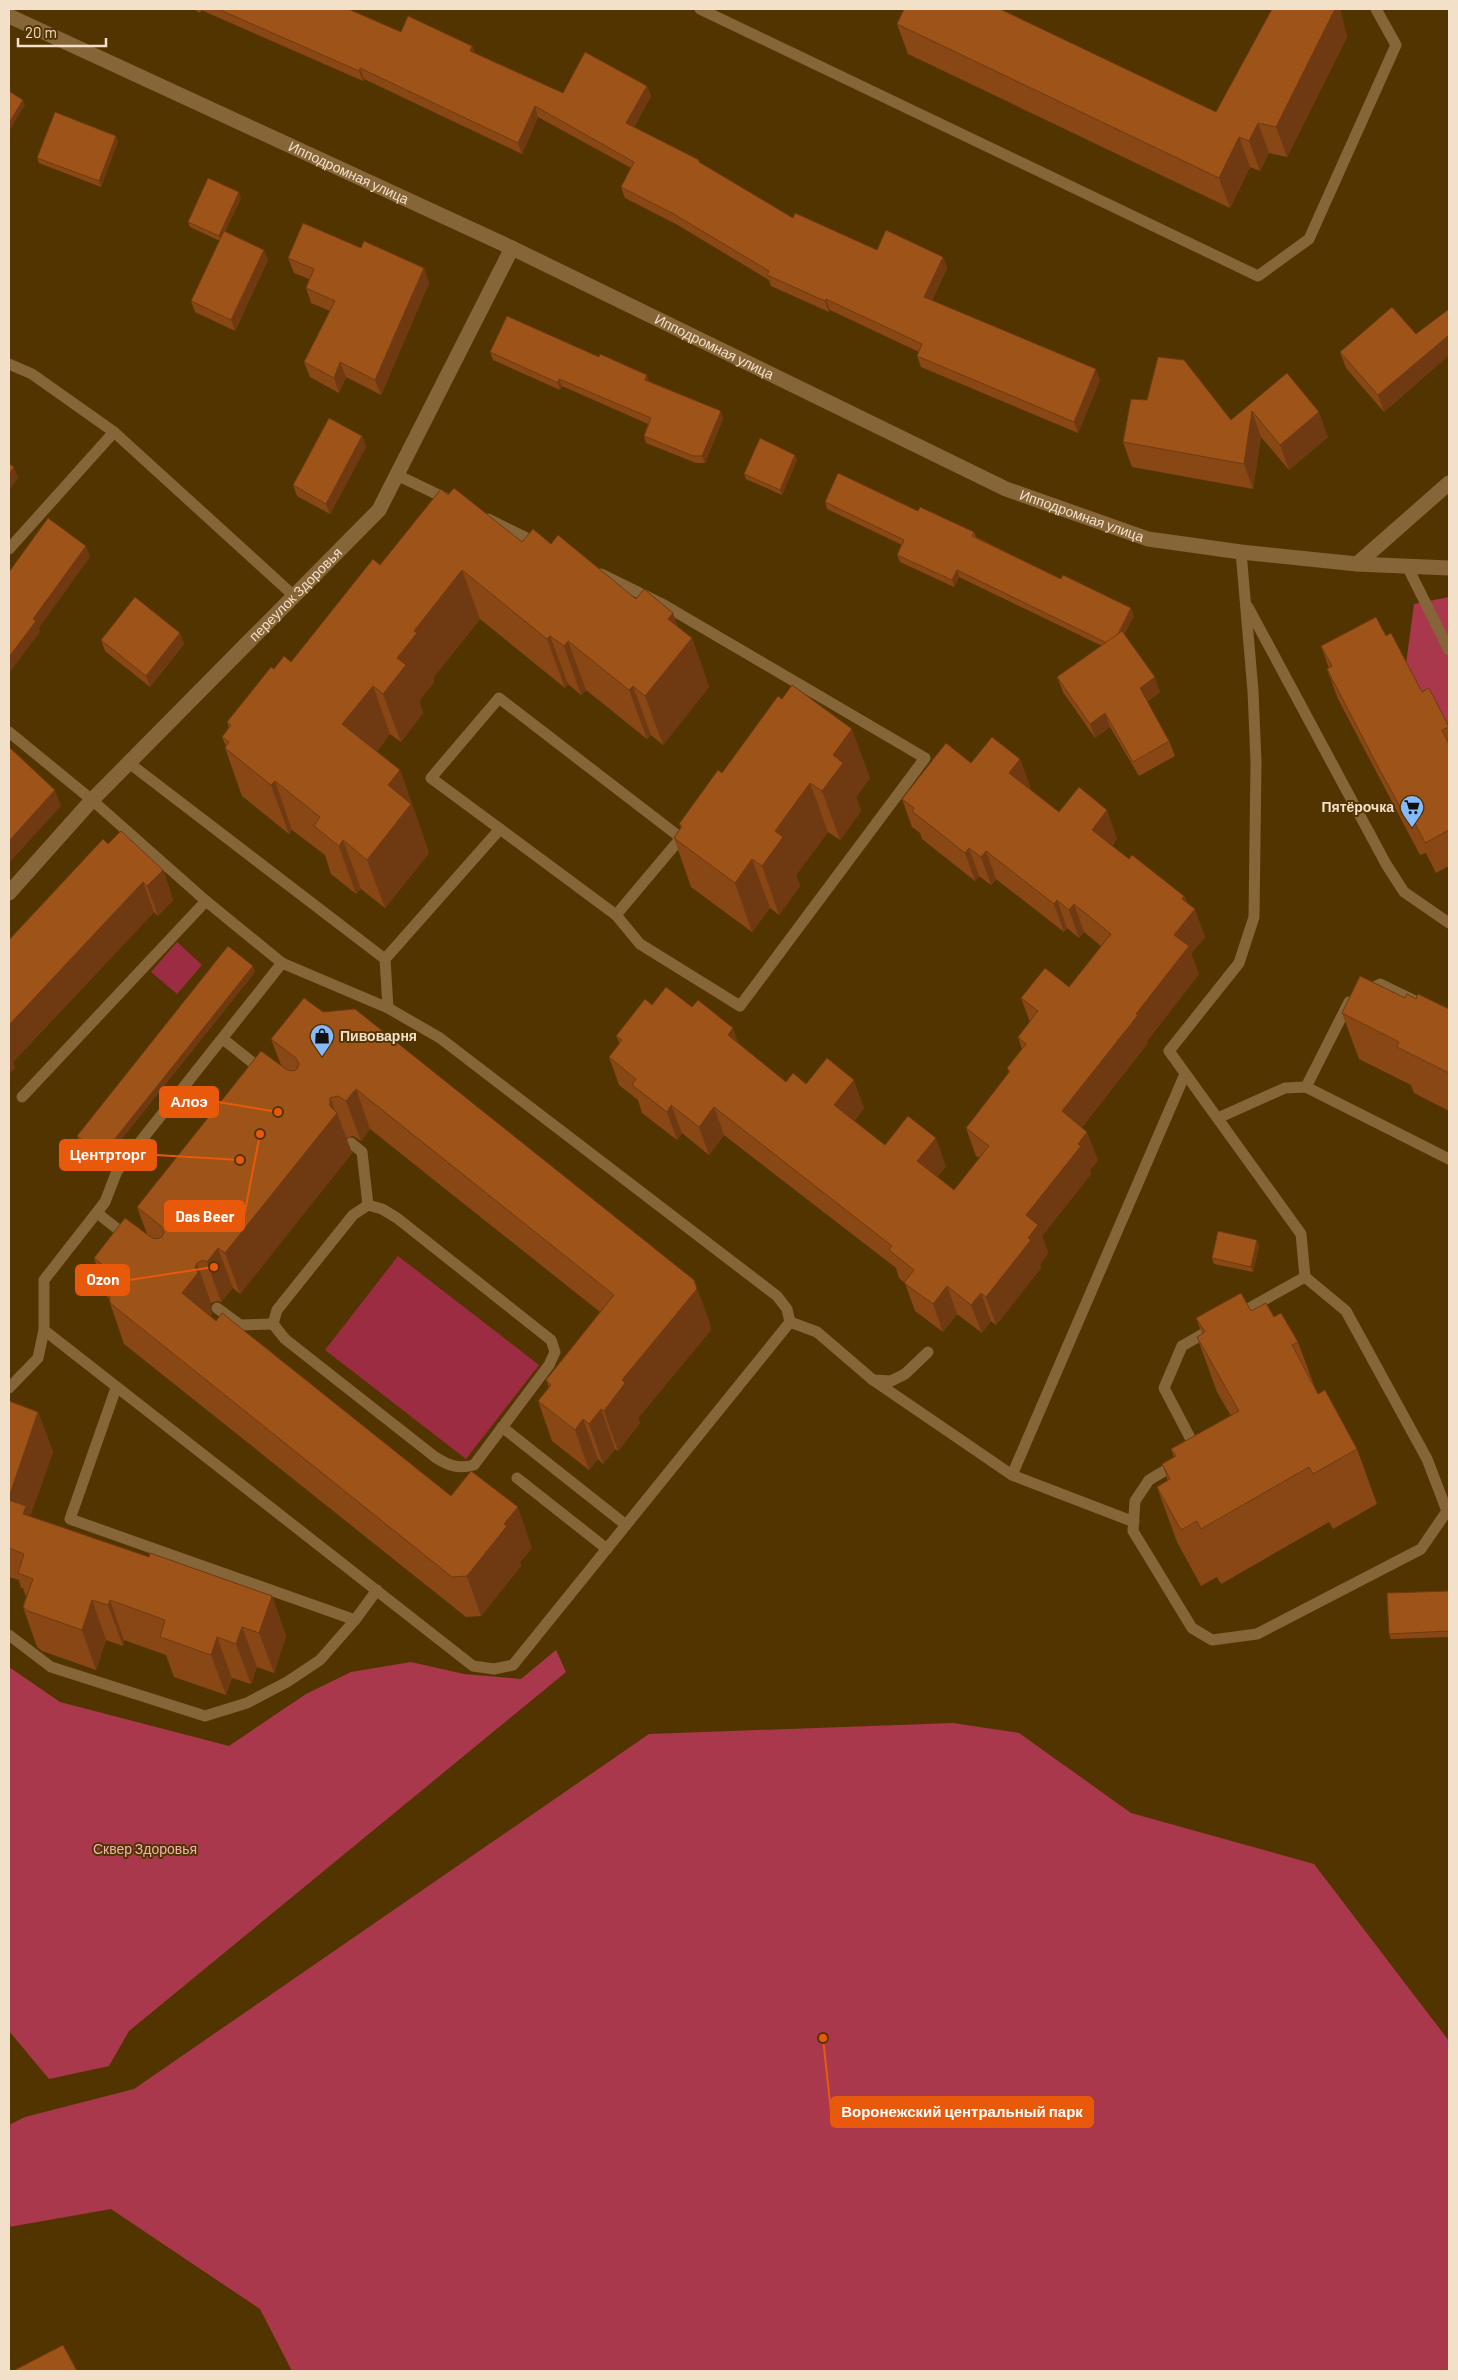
<svg xmlns="http://www.w3.org/2000/svg" width="1458" height="2380" font-family="Barlow,sans-serif">
<style>
.green{fill:#9b2c41}
.forest{fill:#aa384c}
.lines{fill:none;stroke-linecap:round;stroke-linejoin:round}
.service{stroke:#866538;stroke-width:11}
.minor{stroke:#866538;stroke-width:15}
.wall{fill:#884715}
.shaded-wall{fill:#6f3a11}
.building{fill:#9e5318;stroke:#6f3a11}
.labels{text-anchor:middle;stroke-width:4;stroke-linejoin:round;paint-order:stroke}
.street-label{font-size:14px;fill:#f3e0c9;stroke:#523400}
.poi-label{font-size:14px;font-weight:bold;fill:#f3e0c9;stroke:#523400;text-anchor:end}
.park-label{font-size:14px;fill:#f0b2b7;stroke:#523400}
.leader{fill:none;stroke:#e8590c;stroke-width:2}
.callout-dot{fill:#e8590c;stroke:#523400;stroke-width:2}
.callout{fill:#e8590c;stroke:#e8590c;stroke-width:2}
.callout-label{font-size:15px;text-anchor:middle;font-weight:bold;fill:#fff}
</style>
<rect width="100%" height="100%" fill="#523400"/>
<g class="green">
<polygon points="177,942 202,965 177,994 151,972"/>
<polygon points="398,1256 539,1365 466,1459 325,1350"/>
</g>
<g class="forest">
<polygon points="1449,597 1449,725 1404,679 1414,604"/>
<polygon points="556,1650 566,1672 129,2031 109,2066 49,2079 9,2031 9,1667 60,1702 229,1746 306,1694 351,1672 411,1662 464,1674 521,1679"/>
<polygon points="953,1723 1019,1733 1131,1813 1314,1864 1449,2041 1449,2371 292,2371 260,2309 111,2209 9,2227 9,2125 25,2117 134,2089 649,1734"/>
</g>
<g class="lines">
<g class="service">
<polyline points="700,9 1258,276 1309,239 1396,45 1376,9"/>
<polyline points="9,364 32,374 114,432 293,595"/>
<polyline points="397,475 449,500"/>
<polyline points="488,519 539,544"/>
<polyline points="9,549 114,432"/>
<polyline points="1407,566 1449,650"/>
<polyline points="1248,607 1386,864 1404,892 1449,923"/>
<polyline points="9,732 92,800 206,901 282,963 388,1008 440,1038 777,1296 787,1309 790,1322"/>
<polyline points="129,763 385,959"/>
<polyline points="500,829 431,778 499,698 681,838"/>
<polyline points="616,915 685,833"/>
<polyline points="282,963 117,1171 105,1202 44,1280 44,1330 473,1666 494,1669 513,1665 790,1322"/>
<polyline points="1365,992 1380,984 1417,1002"/>
<polyline points="388,1008 385,959 500,829 616,915 640,944 740,1006 925,758 664,605 601,574"/>
<polyline points="223,1039 263,1071"/>
<polyline points="1306,1087 1349,1002"/>
<polyline points="22,1097 206,901"/>
<polyline points="1218,1118 1285,1088 1306,1087 1449,1159"/>
<polyline points="351,1143 362,1152 368,1205"/>
<path d="M368 1205 382 1209 397 1218 551 1340 555 1352 549 1365 474 1465C458 1469 449 1466 435 1457L285 1339 273 1324 277 1310 353 1215Z"/>
<polyline points="97,1213 129,1238"/>
<polyline points="217,1308 240,1325 273,1324"/>
<polyline points="1237,1315 1305,1277 1301,1234 1169,1051 1239,963 1254,917 1256,762 1253,691 1241,552"/>
<polyline points="790,1322 817,1332 873,1380 891,1381 905,1374 928,1352"/>
<polyline points="873,1380 1012,1475 1134,1522"/>
<polyline points="9,1388 38,1358 44,1330"/>
<polyline points="116,1388 70,1519 355,1620"/>
<polyline points="502,1427 626,1525"/>
<polyline points="1197,1451 1164,1388 1182,1346 1210,1330"/>
<polyline points="1176,1464 1149,1480 1135,1501 1133,1531 1192,1628 1212,1640 1257,1634 1421,1549 1447,1511 1427,1459 1346,1311 1305,1277"/>
<polyline points="1012,1475 1185,1074"/>
<polyline points="517,1478 607,1549"/>
<polyline points="9,1635 51,1667 205,1716 247,1703 287,1682 320,1660 355,1620 377,1590"/>
</g>
<g class="minor">
<path id="s1" d="M9 16 512 248 1006 489 1148 539 1241 552 1357 564 1449 568"/>
<polyline points="1357,564 1449,483"/>
<path id="s2" d="M9 893 92 800 379 510 512 248"/>
</g>
</g>
<g class="wall">
<polygon points="193,9 348,9 401,32 472,46 475,53 563,93 647,86 651,96 634,127 701,163 793,218 877,250 943,257 947,268 932,300 1100,380 1078,433 921,367 917,356 919,352 830,310 829,312 771,286 769,280 676,224 625,198 621,187 631,168 538,117 522,154 364,79 363,81 201,10 200,13"/>
<polygon points="1271,9 1340,9 1347,37 1287,157 1269,153 1260,171 1250,167 1230,208 908,54 897,24 1216,112 1272,10"/>
<polygon points="118,141 101,187 39,163 37,158"/>
<polygon points="241,198 225,231 268,260 235,331 195,312 191,301 220,241 190,227 188,222"/>
<polygon points="361,248 424,268 429,283 381,395 346,377 339,393 310,377 304,362 330,311 311,303 306,288 309,279 294,273 288,258"/>
<polygon points="1449,309 1449,355 1384,412 1346,368 1340,352 1416,334"/>
<polygon points="490,352 650,382 723,419 705,463 696,463 646,443 644,436 648,424 562,386 560,390 493,360"/>
<polygon points="1287,373 1328,437 1289,470 1261,437 1253,489 1132,467 1123,442 1231,420"/>
<polygon points="362,436 366,447 330,514 297,496 293,485"/>
<polygon points="795,455 797,460 782,495 746,479 744,474"/>
<polygon points="448,495 522,542 551,544 636,599 679,628 692,638 709,687 663,745 651,735 647,739 586,690 581,695 568,684 565,688 480,619 433,678 434,682 419,701 423,713 401,742 390,734 377,751 400,770 429,853 385,908 361,889 356,894 331,874 325,855 292,830 289,834 242,796 225,748 226,746 222,737 229,728 227,722 274,669 291,662 380,565"/>
<polygon points="825,502 918,511 974,532 976,537 1134,616 1124,634 1160,692 1147,702 1169,741 1175,756 1139,776 1110,727 1095,738 1063,692 1057,677 1102,646 959,577 954,587 900,562 897,555 902,545 827,509"/>
<polygon points="180,633 184,644 150,687 105,651 101,640"/>
<polygon points="1386,636 1422,692 1449,727 1449,866 1436,873 1426,853 1420,855 1338,699 1327,669 1329,668 1321,646"/>
<polygon points="1020,759 1030,787 1029,789 1059,812 1117,838 1112,846 1129,859 1184,896 1187,902 1205,937 1191,954 1199,974 1147,1041 1148,1043 1082,1127 1098,1160 1090,1170 1091,1174 1042,1236 1048,1253 1040,1264 1041,1268 996,1325 991,1321 982,1333 957,1314 943,1332 915,1311 905,1283 899,1278 896,1268 724,1135 709,1155 682,1133 677,1140 642,1113 638,1100 619,1085 609,1057 620,1044 616,1036 652,1005 739,1044 786,1082 806,1084 864,1108 854,1121 885,1145 946,1166 937,1177 954,1190 980,1158 976,1156 966,1128 1009,1073 1007,1068 1022,1049 1018,1037 1030,1022 1021,998 1069,987 1101,946 1084,932 1079,938 1067,928 1064,932 996,879 991,885 979,876 975,881 922,839 920,833 912,827 902,799 971,763"/>
<polygon points="722,773 870,778 856,797 861,811 840,840 828,832 796,875 800,886 779,915 770,908 752,932 691,887 674,838 681,828 679,824"/>
<polygon points="108,844 163,870 173,900 158,916 154,912 13,1062 15,1068 9,1074 9,940"/>
<polygon points="255,972 104,1161 79,1141 77,1136"/>
<polygon points="304,998 709,1320 711,1330 638,1418 640,1423 618,1451 615,1449 603,1464 598,1459 589,1470 552,1441 538,1401 549,1387 546,1380 600,1312 370,1129 361,1141 353,1136 346,1138 352,1153 240,1294 233,1288 221,1302 217,1301 211,1303 210,1307 212,1314 210,1316 451,1496 532,1548 520,1562 521,1566 481,1616 466,1617 124,1344 110,1303 109,1299 108,1298 94,1258 147,1234 137,1207 281,1065 271,1039"/>
<polygon points="1405,998 1416,999 1449,1009 1449,1111 1414,1093 1411,1085 1359,1059 1342,1013"/>
<polygon points="1259,1246 1253,1272 1214,1264 1212,1258"/>
<polygon points="1251,1311 1274,1317 1298,1342 1315,1388 1318,1394 1357,1449 1377,1504 1333,1529 1329,1522 1221,1584 1217,1577 1201,1586 1177,1542 1157,1487 1168,1481 1162,1464 1174,1457 1171,1449 1231,1416 1217,1392 1197,1337 1202,1334 1196,1318"/>
<polygon points="9,1401 38,1412 53,1452 30,1516 149,1557 272,1596 286,1636 274,1673 257,1667 251,1684 232,1678 226,1695 174,1677 166,1655 124,1640 123,1646 106,1640 96,1670 42,1651 37,1647 23,1607 26,1597 23,1588 21,1588 19,1580 9,1577"/>
<polygon points="1449,1591 1449,1637 1391,1639 1389,1634"/>
</g>
<g class="shaded-wall">
<polygon points="1335,9 1340,9 1347,37 1287,157 1276,127"/>
<polygon points="472,46 476,57 470,51"/>
<polygon points="360,68 364,79 363,81 359,71"/>
<polygon points="647,86 651,96 630,133 626,123"/>
<polygon points="23,100 25,105 9,131 9,123"/>
<polygon points="535,106 538,117 522,154 518,143"/>
<polygon points="1258,123 1269,153 1260,171 1249,141"/>
<polygon points="116,136 118,141 101,187 99,181"/>
<polygon points="1239,137 1250,167 1230,208 1219,178"/>
<polygon points="239,192 241,198 221,241 219,236"/>
<polygon points="264,250 268,260 235,331 231,320"/>
<polygon points="943,257 947,268 928,307 924,297"/>
<polygon points="424,268 429,283 381,395 375,380"/>
<polygon points="826,299 830,310 829,312 825,301"/>
<polygon points="1449,335 1449,355 1384,412 1378,395"/>
<polygon points="340,362 346,377 339,393 334,378"/>
<polygon points="1096,369 1100,380 1078,433 1074,422"/>
<polygon points="647,375 650,383 645,380"/>
<polygon points="559,379 562,386 560,390 558,383"/>
<polygon points="721,411 723,419 705,463 702,456"/>
<polygon points="1252,411 1261,437 1253,489 1244,464"/>
<polygon points="1319,412 1328,437 1289,470 1280,445"/>
<polygon points="362,436 366,447 330,514 326,504"/>
<polygon points="795,455 797,460 782,495 780,490"/>
<polygon points="14,467 18,478 9,490 9,474"/>
<polygon points="86,546 90,557 39,628 40,632 9,673 9,657 33,619"/>
<polygon points="462,570 480,619 433,678 434,682 419,701 423,713 401,742 383,694 397,658 414,631"/>
<polygon points="957,570 959,577 954,587 952,580"/>
<polygon points="1131,608 1134,616 1115,653 1113,646"/>
<polygon points="673,613 685,646 692,638 709,687 663,745 645,696 668,619"/>
<polygon points="180,633 184,644 150,687 146,676"/>
<polygon points="550,636 568,684 565,688 547,639"/>
<polygon points="568,641 586,690 581,695 564,646"/>
<polygon points="1155,677 1160,692 1145,703 1140,688"/>
<polygon points="373,686 390,734 360,772 342,724"/>
<polygon points="633,686 651,735 647,739 629,690"/>
<polygon points="1105,713 1110,727 1095,738 1090,724"/>
<polygon points="852,729 870,778 856,797 861,811 840,840 822,791 833,755"/>
<polygon points="1020,759 1030,787 1020,801 1009,773"/>
<polygon points="400,770 429,853 385,908 367,860 388,785"/>
<polygon points="275,781 292,830 289,834 271,785"/>
<polygon points="810,783 828,832 796,875 800,886 779,915 762,866 775,831"/>
<polygon points="55,790 61,806 9,863 9,841"/>
<polygon points="1107,810 1117,838 1102,858 1092,830"/>
<polygon points="343,840 361,889 356,894 339,846"/>
<polygon points="969,848 979,876 975,881 965,853"/>
<polygon points="986,851 996,879 991,885 981,857"/>
<polygon points="752,859 770,908 752,932 735,883"/>
<polygon points="163,870 173,900 158,916 147,886"/>
<polygon points="143,882 154,912 13,1062 15,1068 9,1074 9,1025"/>
<polygon points="1184,896 1191,914 1195,909 1205,937 1191,954 1199,974 1147,1041 1148,1043 1072,1139 1062,1111 1136,1014 1174,935 1182,899"/>
<polygon points="1057,900 1067,928 1064,932 1054,904"/>
<polygon points="1074,904 1084,932 1079,938 1069,910"/>
<polygon points="253,966 255,972 104,1161 102,1155"/>
<polygon points="733,1028 743,1056 728,1035"/>
<polygon points="854,1080 864,1108 845,1133 834,1105"/>
<polygon points="356,1089 370,1129 361,1141 346,1101"/>
<polygon points="330,1098 336,1114 337,1113 352,1153 240,1294 225,1253 330,1106"/>
<polygon points="671,1105 682,1133 677,1140 667,1112"/>
<polygon points="714,1107 724,1135 709,1155 699,1127"/>
<polygon points="1087,1132 1098,1160 1090,1170 1091,1174 1042,1236 1048,1253 1040,1264 1041,1268 996,1325 986,1297 1028,1238 1026,1215"/>
<polygon points="936,1138 946,1166 927,1189 917,1161"/>
<polygon points="1257,1240 1259,1246 1253,1272 1251,1267"/>
<polygon points="218,1248 233,1288 221,1302 207,1262"/>
<polygon points="197,1263 211,1303 210,1307 212,1314 197,1333 182,1293"/>
<polygon points="694,1280 709,1320 711,1330 638,1418 640,1423 618,1451 604,1411 622,1380"/>
<polygon points="947,1286 957,1314 943,1332 933,1304"/>
<polygon points="981,1293 991,1321 982,1333 971,1305"/>
<polygon points="601,1409 615,1449 603,1464 589,1424"/>
<polygon points="38,1412 53,1452 30,1517 40,1546 9,1503 9,1497"/>
<polygon points="583,1419 598,1459 589,1470 575,1430"/>
<polygon points="518,1507 532,1548 520,1562 521,1566 481,1616 467,1576 504,1524"/>
<polygon points="272,1596 286,1636 274,1673 259,1633"/>
<polygon points="92,1600 106,1640 96,1670 82,1630"/>
<polygon points="110,1600 124,1640 123,1646 108,1605"/>
<polygon points="242,1627 257,1667 251,1684 236,1644"/>
<polygon points="217,1637 232,1678 226,1695 211,1655"/>
</g>
<g class="building">
<polygon points="218,9 348,9 401,32 408,16 472,46 470,51 563,93 585,52 647,86 626,123 699,160 699,162 793,218 795,213 877,250 886,230 943,257 924,297 1096,369 1074,422 917,356 922,344 826,299 825,301 767,275 769,271 672,213 621,187 634,162 535,106 518,143 360,68 359,71"/>
<polygon points="904,9 1000,9 1216,112 1272,9 1335,9 1276,127 1258,123 1249,141 1239,137 1219,178 897,24"/>
<polygon points="9,91 23,100 9,123"/>
<polygon points="55,112 116,136 99,181 37,158"/>
<polygon points="208,178 239,192 219,236 188,222"/>
<polygon points="303,223 361,248 364,241 424,268 375,380 340,362 334,378 304,362 335,301 306,288 314,269 288,258"/>
<polygon points="224,231 264,250 231,320 191,301"/>
<polygon points="1392,307 1416,334 1449,309 1449,336 1449,335 1378,395 1340,352"/>
<polygon points="507,316 599,357 600,354 647,375 645,380 721,411 702,456 693,456 644,436 651,418 559,379 558,383 490,352"/>
<polygon points="1158,357 1184,360 1231,420 1287,373 1319,412 1280,445 1252,411 1244,464 1123,442 1131,399 1147,400"/>
<polygon points="329,418 362,436 326,504 293,485"/>
<polygon points="760,438 795,455 780,490 744,474"/>
<polygon points="9,464 14,467 9,474"/>
<polygon points="838,473 918,511 920,507 974,532 972,536 1061,579 1063,575 1131,608 1118,634 1107,643 957,570 952,580 897,555 904,540 825,502"/>
<polygon points="454,488 522,542 533,529 551,544 558,535 636,599 644,589 673,613 668,619 692,638 645,696 633,686 629,690 568,641 564,646 550,636 547,639 462,570 414,631 417,633 397,658 406,665 383,694 373,686 342,724 400,770 388,785 411,804 367,860 343,840 339,846 314,826 320,817 275,781 271,785 225,748 229,742 222,737 231,725 227,722 271,667 274,669 284,656 291,662 373,559 380,565 441,489 448,495"/>
<polygon points="48,518 86,546 33,619 36,621 9,657 9,572"/>
<polygon points="135,597 180,633 146,676 101,640"/>
<polygon points="1376,617 1386,636 1391,633 1422,692 1429,688 1449,727 1442,730 1449,744 1449,830 1425,843 1415,823 1410,825 1376,763 1327,669 1332,666 1321,646"/>
<polygon points="1122,631 1155,677 1140,688 1169,741 1133,762 1105,713 1090,724 1057,677"/>
<polygon points="792,685 852,729 833,755 843,763 822,791 810,783 775,831 783,837 762,866 752,859 735,883 674,838 682,826 679,824 718,770 722,773 778,696 782,699"/>
<polygon points="992,737 1020,759 1009,773 1059,812 1079,787 1107,810 1092,830 1129,859 1132,855 1184,896 1182,899 1195,909 1174,935 1189,946 1136,1014 1138,1015 1062,1111 1087,1132 1078,1144 1081,1146 1026,1215 1038,1225 1028,1238 1031,1240 986,1297 981,1293 971,1305 947,1286 933,1304 904,1283 914,1270 889,1250 892,1246 714,1107 699,1127 671,1105 667,1112 632,1085 636,1079 609,1057 622,1040 616,1036 645,999 652,1005 666,987 692,1007 698,1000 733,1028 728,1035 786,1082 793,1073 806,1084 827,1058 854,1080 834,1105 885,1145 908,1116 936,1138 917,1161 954,1190 989,1146 966,1128 1010,1071 1007,1068 1026,1044 1018,1037 1038,1011 1021,998 1045,968 1069,987 1111,934 1074,904 1069,910 1057,900 1054,904 986,851 981,857 969,848 965,853 912,811 914,808 902,799 946,743 971,763"/>
<polygon points="9,747 55,790 9,841"/>
<polygon points="121,831 163,870 147,886 143,882 9,1025 9,940 103,839 108,844"/>
<polygon points="228,946 253,966 102,1155 77,1136"/>
<polygon points="1360,976 1405,998 1407,994 1416,999 1418,994 1449,1009 1449,1073 1397,1047 1399,1042 1342,1013"/>
<polygon points="304,998 323,1012 355,1009 694,1280 697,1289 622,1380 625,1383 604,1411 601,1409 589,1424 583,1419 575,1430 538,1401 551,1385 546,1380 614,1295 356,1089 346,1101 338,1096 330,1098 330,1106 337,1113 225,1253 218,1248 207,1262 203,1260 197,1263 195,1267 198,1273 182,1293 216,1321 222,1313 451,1496 471,1471 518,1507 504,1524 507,1526 467,1576 452,1577 110,1303 108,1269 94,1258 125,1218 152,1238 156,1239 162,1237 164,1232 161,1226 137,1207 261,1051 287,1070 294,1071 297,1069 299,1064 296,1058 271,1039"/>
<polygon points="1218,1231 1257,1240 1251,1267 1212,1258"/>
<polygon points="1241,1293 1251,1311 1266,1303 1274,1317 1281,1313 1298,1342 1292,1345 1318,1394 1325,1390 1357,1449 1313,1474 1309,1467 1201,1529 1197,1521 1181,1530 1157,1487 1170,1479 1162,1464 1176,1456 1171,1449 1239,1411 1197,1337 1205,1332 1196,1318"/>
<polygon points="9,1401 38,1412 9,1497"/>
<polygon points="9,1500 26,1506 23,1514 149,1557 150,1553 272,1596 259,1633 242,1627 236,1644 217,1637 211,1655 160,1637 165,1620 110,1600 108,1605 92,1600 82,1630 28,1611 23,1607 33,1579 18,1573 24,1554 9,1548"/>
<polygon points="1449,1591 1449,1631 1389,1634 1387,1593"/>
<polygon points="63,2345 77,2371 13,2371"/>
</g>
<defs>
<g id="supermarket-pin" transform="scale(1.25)"><path d="M0 17L-7.5 6A9.5 9.5 0 1 1 7.5 6Z" fill="#86bbfb" stroke="#523400"/><path d="M-6-5.5h2.5l.6 2H6L4.5 2H-2.5L-4.4-4H-6ZM-1.5 3.2a1.3 1.3 0 1 0 .1 0ZM3 3.2a1.3 1.3 0 1 0 .1 0Z" fill="#111"/></g>
<g id="shop-pin" transform="scale(1.25)"><path d="M0 17L-7.5 6A9.5 9.5 0 1 1 7.5 6Z" fill="#86bbfb" stroke="#523400"/><path d="M-5-2.5h2.3a2.7 3.5 0 0 1 5.4 0H5L5.5 6h-11ZM-1.5-2.5h3a1.5 2.3 0 0 0-3 0Z" fill="#111"/></g>
</defs>
<g fill-rule="evenodd">
<use href="#supermarket-pin" x="1412" y="807"/>
<use href="#shop-pin" x="322" y="1036"/>
</g>
<g class="labels">
<g class="street-label">
<text dy="5" stroke="none"><textPath href="#s1" startOffset="374">Ипподромная улица</textPath></text>
<text dy="5" stroke="none"><textPath href="#s1" startOffset="779">Ипподромная улица</textPath></text>
<text dy="5" stroke="none"><textPath href="#s1" startOffset="1184">Ипподромная улица</textPath></text>
<text dy="5" stroke="none"><textPath href="#s2" startOffset="414">переулок Здоровья</textPath></text>
</g>
<g class="poi-label">
<text x="1394" y="812">Пятёрочка</text>
<text x="340" y="1041" text-anchor="start">Пивоварня</text>
</g>
<g class="park-label">
<text x="145" y="1854">Сквер Здоровья</text>
</g>
</g>
<path class="leader" d="M278 1112L218 1102M240 1160L156 1155M260 1134L244 1216M214 1267L129 1280M823 2038L831 2112"/>
<g class="callout-dot">
<circle cx="278" cy="1112" r="5"/>
<circle cx="240" cy="1160" r="5"/>
<circle cx="260" cy="1134" r="5"/>
<circle cx="214" cy="1267" r="5"/>
<circle cx="823" cy="2038" r="5"/>
</g>
<g class="callout">
<rect x="160" y="1087" width="58" height="30" rx="5"/>
<rect x="60" y="1140" width="96" height="30" rx="5"/>
<rect x="165" y="1201" width="79" height="30" rx="5"/>
<rect x="76" y="1265" width="53" height="30" rx="5"/>
<rect x="831" y="2097" width="262" height="30" rx="5"/>
</g>
<g class="callout-label">
<text x="189" y="1107">Алоэ</text>
<text x="108" y="1160">Центрторг</text>
<text x="205" y="1222">Das Beer</text>
<text x="103" y="1285">Ozon</text>
<text x="962" y="2117">Воронежский центральный парк</text>
</g>
<rect width="1458" height="2380" fill="none" stroke="#f3e0c9" stroke-width="20"/>
<path d="M18 38v8h88v-8" fill="none" stroke="#f3e0c9" stroke-width="2.5"/>
<text x="25" y="38" font-size="15" fill="#f3e0c9" stroke="#523400" stroke-width="4" paint-order="stroke">20 m</text>
</svg>
